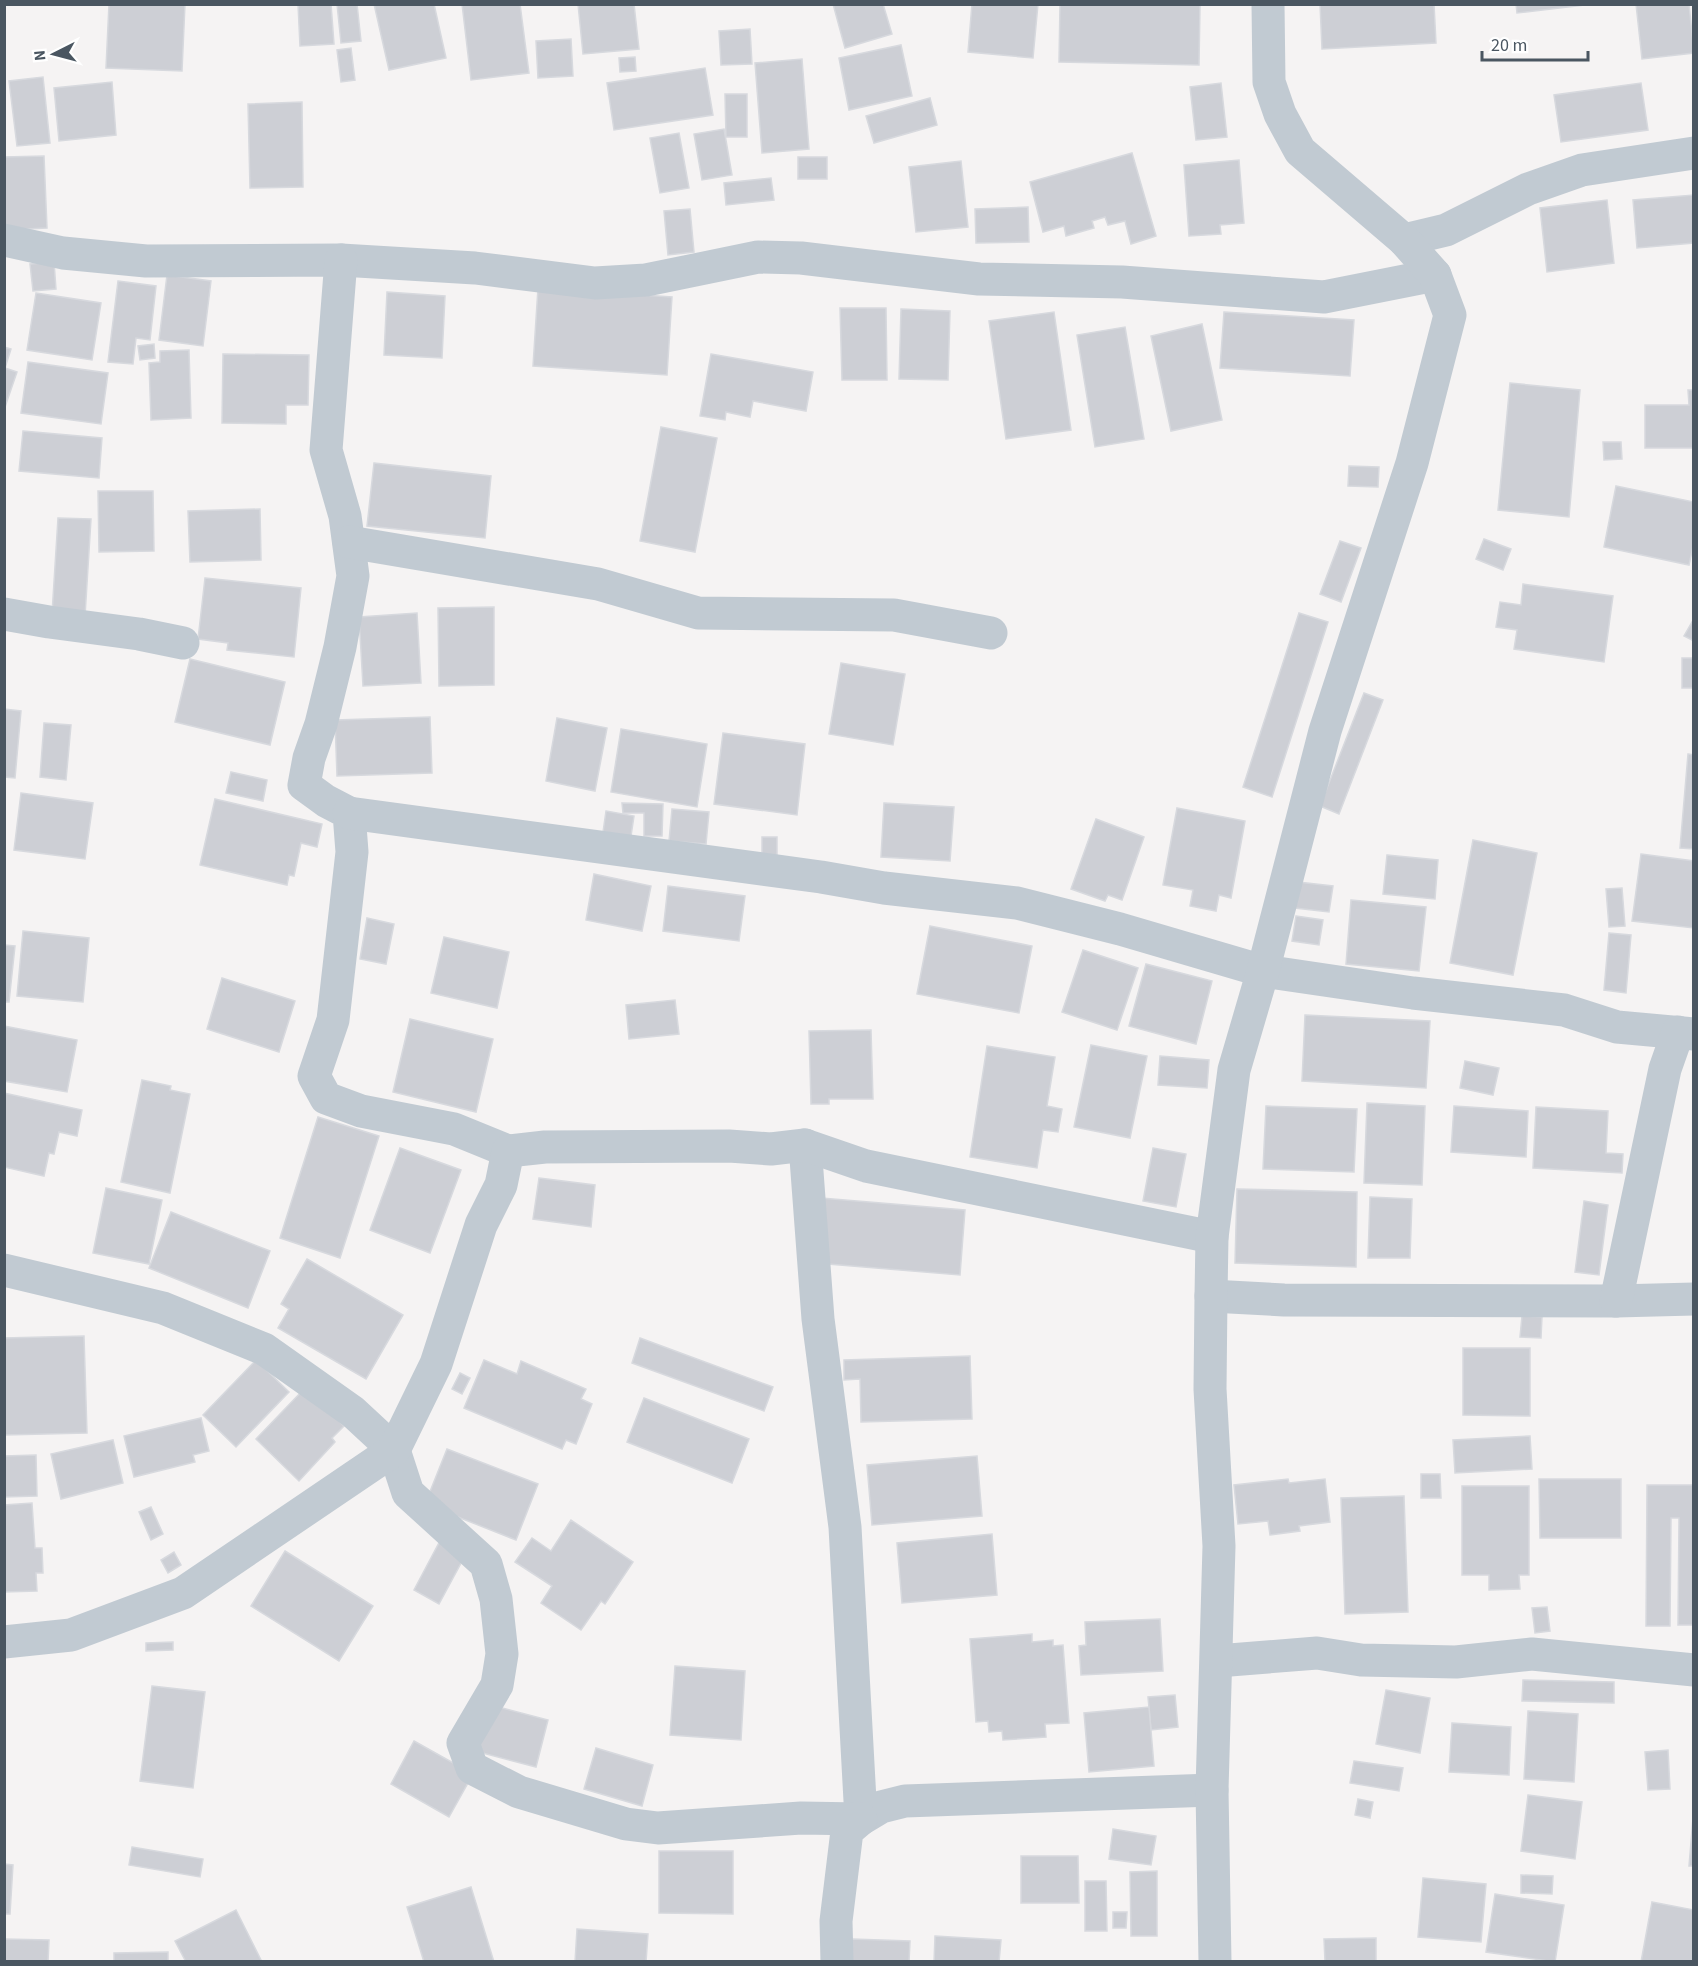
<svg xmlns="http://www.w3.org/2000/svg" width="1698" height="1966" font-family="'Source Sans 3',sans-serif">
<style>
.building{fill:#cdcfd5;stroke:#d7d9de;stroke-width:1.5}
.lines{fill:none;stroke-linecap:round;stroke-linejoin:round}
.street{stroke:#c1cad2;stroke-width:33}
</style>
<rect width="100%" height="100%" fill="#f5f3f3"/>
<g class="building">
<polygon points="109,4 185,4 182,71 106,68"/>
<polygon points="298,4 331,4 334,44 300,46"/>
<polygon points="337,4 357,4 361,41 341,43"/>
<polygon points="374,4 434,4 446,58 389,70"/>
<polygon points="462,4 520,4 529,73 471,80"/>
<polygon points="578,4 634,4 639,49 583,54"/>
<polygon points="833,4 883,4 892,34 845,48"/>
<polygon points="972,4 1038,4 1033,58 968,52"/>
<polygon points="1060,4 1200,5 1199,65 1059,62"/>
<polygon points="1320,4 1434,4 1436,43 1322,49"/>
<polygon points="1516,4 1593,4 1517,13"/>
<polygon points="1636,4 1689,4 1694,53 1642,59"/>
<polygon points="750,29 752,64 721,65 719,31"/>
<polygon points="571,39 573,76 538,78 536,41"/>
<polygon points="901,45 912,96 849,110 839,58"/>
<polygon points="351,48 355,80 341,82 337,50"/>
<polygon points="635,57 636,71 620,72 619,58"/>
<polygon points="802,59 809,149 762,153 755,63"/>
<polygon points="705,68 713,115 614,130 607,83"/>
<polygon points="43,77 50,143 17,146 9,81"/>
<polygon points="112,82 116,135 59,141 54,88"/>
<polygon points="1221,83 1227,137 1196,140 1190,87"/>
<polygon points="1641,83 1648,130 1561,142 1554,95"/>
<polygon points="725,94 747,94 747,137 726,137"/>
<polygon points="930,98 937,125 874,143 866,116"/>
<polygon points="302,102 303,187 250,188 248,104"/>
<polygon points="724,129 732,175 702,180 694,134"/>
<polygon points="679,133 689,188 660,193 650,138"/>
<polygon points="1132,153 1156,236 1131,244 1125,221 1108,225 1105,217 1092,221 1094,228 1066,236 1064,226 1043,232 1030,182"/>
<polygon points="44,156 47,228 4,230 4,157"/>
<rect x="798" y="157" width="29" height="22"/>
<polygon points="1239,160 1244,223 1220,225 1221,234 1189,236 1184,165"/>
<polygon points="961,161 968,227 916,232 909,167"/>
<polygon points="771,178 774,200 726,205 724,183"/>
<polygon points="1694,195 1694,243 1637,248 1633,200"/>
<polygon points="1607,200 1614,263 1547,272 1540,208"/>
<polygon points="1028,207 1029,242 976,243 975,209"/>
<polygon points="690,209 694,252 668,255 664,211"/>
<polygon points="54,262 56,289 33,291 30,264"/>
<polygon points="167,275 211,281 203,346 159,340"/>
<polygon points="118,281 156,286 150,340 136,338 133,364 108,362"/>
<polygon points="538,288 672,297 667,375 533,366"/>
<polygon points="387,292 445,296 442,358 384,355"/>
<polygon points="36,293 101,303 92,360 27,350"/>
<polygon points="840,308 886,308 887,380 842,380"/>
<polygon points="901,309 950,311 948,380 899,379"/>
<polygon points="1054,312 1071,430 1006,439 989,321"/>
<polygon points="1224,312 1354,320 1350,376 1220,368"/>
<polygon points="1202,324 1222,420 1171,431 1151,336"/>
<polygon points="1125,327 1144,439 1095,447 1077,335"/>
<polygon points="154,344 155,358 140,360 138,346"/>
<polygon points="4,347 11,349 5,368 17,372 4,410"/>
<polygon points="189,350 191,418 151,420 149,363 160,362 160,351"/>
<polygon points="223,354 309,355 308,405 286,405 286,424 222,423"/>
<polygon points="711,354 813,372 806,411 753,401 750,417 726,412 725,420 700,416"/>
<polygon points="28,362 108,373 101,424 21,413"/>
<polygon points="1510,383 1580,390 1569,517 1498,510"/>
<polygon points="1688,390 1694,390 1694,448 1645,448 1645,405 1689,405"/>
<polygon points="661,427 717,438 695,552 640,541"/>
<polygon points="23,431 102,438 99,478 19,471"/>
<polygon points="1603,442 1621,442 1622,459 1604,460"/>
<polygon points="374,463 491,476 485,538 367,526"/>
<polygon points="1349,466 1379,467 1378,487 1348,486"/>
<polygon points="1616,486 1694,502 1694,542 1689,565 1604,547"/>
<polygon points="98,491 153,491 154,551 99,552"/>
<polygon points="260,509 261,560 190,562 188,511"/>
<polygon points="58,518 91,519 85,616 52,614"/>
<polygon points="1484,539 1511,549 1503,570 1476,559"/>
<polygon points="1340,541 1361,548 1341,602 1320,594"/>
<polygon points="205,578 301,588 294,657 227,650 228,643 198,639"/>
<polygon points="1523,584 1613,596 1604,662 1514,649 1517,630 1496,627 1500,602 1521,605"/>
<polygon points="494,607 494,685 439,686 438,608"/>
<polygon points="417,613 421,683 363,686 359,617"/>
<polygon points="1299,613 1328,622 1272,797 1243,787"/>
<polygon points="1692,622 1694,623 1694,641 1684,636"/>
<rect x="1682" y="658" width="12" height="30"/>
<polygon points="190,659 285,682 270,745 175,722"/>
<polygon points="841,663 905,674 893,745 829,734"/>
<polygon points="1364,693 1383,700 1339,814 1320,806"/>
<polygon points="4,709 21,711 15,778 4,777"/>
<polygon points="430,717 432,773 337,776 335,720"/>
<polygon points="557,718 607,728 595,791 546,781"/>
<polygon points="44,723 71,725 66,780 40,777"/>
<polygon points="621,729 707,744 697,807 611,792"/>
<polygon points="723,733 805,744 797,815 714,804"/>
<polygon points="1688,754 1694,755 1694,849 1680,848"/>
<polygon points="231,772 267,780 263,801 226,793"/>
<polygon points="21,793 93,803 85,859 14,850"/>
<polygon points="215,799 322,824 317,847 301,843 294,876 289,875 287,885 200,865"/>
<polygon points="622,803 663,804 662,836 644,836 644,813 623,813"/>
<polygon points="884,803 954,807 950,861 881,857"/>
<polygon points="1177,808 1245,821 1231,898 1219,895 1216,911 1190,906 1193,890 1163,885"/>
<polygon points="672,809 709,812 706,844 669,841"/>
<polygon points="606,811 634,816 631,836 603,832"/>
<polygon points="1096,819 1144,837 1122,900 1108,895 1105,901 1071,889"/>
<polygon points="762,837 777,837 777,855 762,856"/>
<polygon points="1473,840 1537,853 1513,975 1450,963"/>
<polygon points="1641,854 1694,861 1694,928 1632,921"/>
<polygon points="1387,855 1438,860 1435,899 1383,894"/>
<polygon points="594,874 651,886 642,931 586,920"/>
<polygon points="1298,882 1333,886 1329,912 1295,908"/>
<polygon points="668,886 745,896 739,941 663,931"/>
<polygon points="1622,888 1625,926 1609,927 1606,889"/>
<polygon points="1351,900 1426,907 1419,971 1346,964"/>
<polygon points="1296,916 1323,920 1319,945 1292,941"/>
<polygon points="367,918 394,924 386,964 360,959"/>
<polygon points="930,926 1032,946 1019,1013 917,994"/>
<polygon points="23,931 89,938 83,1002 17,996"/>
<polygon points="1609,933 1631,935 1626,993 1604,990"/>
<polygon points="444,937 509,952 497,1008 431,993"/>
<polygon points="4,945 15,946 9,1002 4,1002"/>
<polygon points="1083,950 1138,968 1117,1030 1062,1012"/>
<polygon points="1146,964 1212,981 1196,1044 1129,1026"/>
<polygon points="222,978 295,1001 279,1052 207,1029"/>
<polygon points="675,1000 679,1034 629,1039 626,1005"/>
<polygon points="1305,1015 1430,1021 1426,1088 1302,1081"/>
<polygon points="410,1019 493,1039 476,1112 393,1092"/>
<polygon points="4,1026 77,1040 67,1092 4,1081"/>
<polygon points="871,1030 873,1099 829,1099 829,1104 811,1104 809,1031"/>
<polygon points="1091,1045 1147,1056 1130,1138 1074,1127"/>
<polygon points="987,1046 1055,1057 1047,1106 1062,1109 1058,1132 1043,1130 1037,1168 970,1157"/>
<polygon points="1160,1056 1209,1060 1207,1088 1158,1085"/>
<polygon points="1465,1061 1499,1068 1493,1095 1460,1088"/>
<polygon points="142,1080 171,1086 170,1090 190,1094 170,1193 121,1182"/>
<polygon points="4,1093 82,1110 77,1136 59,1132 54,1154 49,1153 44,1176 4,1167"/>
<polygon points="1367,1103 1425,1106 1422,1185 1364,1183"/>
<polygon points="1266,1106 1357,1109 1354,1172 1263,1169"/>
<polygon points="1454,1106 1528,1111 1526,1157 1451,1152"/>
<polygon points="1536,1107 1608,1111 1606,1153 1623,1154 1622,1173 1533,1168"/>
<polygon points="318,1117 379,1136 340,1258 280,1238"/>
<polygon points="400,1148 461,1170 430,1253 370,1230"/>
<polygon points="1153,1148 1186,1154 1176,1207 1143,1201"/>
<polygon points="539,1178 595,1185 591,1227 533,1219"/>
<polygon points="106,1188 162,1200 149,1264 93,1253"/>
<polygon points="1237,1189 1357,1192 1356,1267 1235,1263"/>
<polygon points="1370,1197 1412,1199 1410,1258 1368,1258"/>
<polygon points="821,1198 965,1210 960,1275 816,1263"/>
<polygon points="1584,1201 1608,1205 1599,1275 1575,1272"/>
<polygon points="171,1212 270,1251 248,1308 149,1268"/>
<polygon points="307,1259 403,1315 366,1379 278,1328 289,1309 281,1304"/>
<polygon points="1522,1316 1542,1317 1541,1338 1520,1337"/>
<polygon points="84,1336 87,1433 4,1435 4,1338"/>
<polygon points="640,1338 773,1387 764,1411 632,1363"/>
<polygon points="1463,1348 1530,1348 1530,1416 1463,1415"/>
<polygon points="970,1356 972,1419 861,1422 860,1379 844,1380 844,1360"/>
<polygon points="256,1360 289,1392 236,1447 203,1415"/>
<polygon points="484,1360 517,1374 521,1361 586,1389 581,1399 592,1404 576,1444 566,1440 562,1449 464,1408"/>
<polygon points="460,1373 470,1378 462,1394 452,1389"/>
<polygon points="305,1388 344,1426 332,1438 335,1442 299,1481 256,1439"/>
<polygon points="644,1398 749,1439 732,1483 627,1442"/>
<polygon points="201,1418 209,1451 193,1455 195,1462 134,1477 124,1436"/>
<polygon points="1530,1436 1532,1469 1455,1473 1453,1440"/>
<polygon points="113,1440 123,1483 61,1499 51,1454"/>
<polygon points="447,1449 538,1484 516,1540 425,1504"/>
<polygon points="36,1455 37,1496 4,1497 4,1456"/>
<polygon points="977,1456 982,1516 872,1525 867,1465"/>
<polygon points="1421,1474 1440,1474 1441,1498 1421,1498"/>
<polygon points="1288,1479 1289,1483 1325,1479 1330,1522 1299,1526 1300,1531 1270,1535 1268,1521 1238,1524 1234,1485"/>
<polygon points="1539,1479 1621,1479 1621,1538 1540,1538"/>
<polygon points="1647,1485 1694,1485 1694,1625 1678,1625 1679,1518 1671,1518 1670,1626 1646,1626"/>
<polygon points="1462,1486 1529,1486 1529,1575 1519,1575 1520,1589 1489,1590 1489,1575 1462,1575"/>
<polygon points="1404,1496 1408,1612 1345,1614 1341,1498"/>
<polygon points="32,1503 35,1548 42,1548 43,1573 36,1573 37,1591 4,1592 4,1505"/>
<polygon points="151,1507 163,1534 151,1540 139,1512"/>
<polygon points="571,1520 633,1562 605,1604 601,1601 581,1630 541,1603 552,1586 515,1562 532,1538 551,1551"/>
<polygon points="992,1534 997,1595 902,1603 897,1543"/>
<polygon points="441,1539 467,1552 439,1604 414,1590"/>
<polygon points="285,1551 373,1606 339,1661 251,1606"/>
<polygon points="174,1552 181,1565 168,1573 161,1560"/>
<polygon points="1547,1607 1550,1631 1535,1633 1532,1608"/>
<polygon points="1160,1619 1163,1671 1081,1675 1079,1646 1086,1645 1085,1622"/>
<polygon points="1032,1634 1032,1642 1053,1640 1053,1646 1063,1645 1069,1723 1045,1724 1046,1737 1003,1740 1002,1731 989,1732 988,1721 976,1722 970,1639"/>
<polygon points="173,1642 173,1650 146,1651 146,1643"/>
<polygon points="675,1666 745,1671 741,1740 670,1735"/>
<polygon points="1523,1680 1614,1682 1614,1703 1522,1701"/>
<polygon points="152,1686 205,1692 193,1788 140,1781"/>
<polygon points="1386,1690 1430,1698 1420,1753 1376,1744"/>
<polygon points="1175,1695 1178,1727 1151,1730 1148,1697"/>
<polygon points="487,1704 548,1720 536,1767 475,1751"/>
<polygon points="1149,1707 1154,1766 1089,1772 1084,1713"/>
<polygon points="1528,1711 1578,1714 1574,1782 1524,1779"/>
<polygon points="1452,1723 1511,1727 1509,1775 1449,1772"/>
<polygon points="414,1741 473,1774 449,1817 391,1784"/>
<polygon points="596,1748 653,1765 642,1806 584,1789"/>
<polygon points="1668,1750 1670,1789 1648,1790 1645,1752"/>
<polygon points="1354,1761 1403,1768 1399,1791 1350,1783"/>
<polygon points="1528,1795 1582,1802 1575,1859 1521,1851"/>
<polygon points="1358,1799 1373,1802 1370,1818 1355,1815"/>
<polygon points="1693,1818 1694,1818 1694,1866 1689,1866"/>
<polygon points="1113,1829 1156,1836 1151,1865 1109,1859"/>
<polygon points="132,1847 203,1859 200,1877 129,1865"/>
<polygon points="659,1851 733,1851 733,1914 659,1913"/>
<polygon points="1021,1856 1078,1856 1079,1903 1021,1903"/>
<polygon points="4,1864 13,1865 10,1914 4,1914"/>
<polygon points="1157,1871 1157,1936 1131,1936 1130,1872"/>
<polygon points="1521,1875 1553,1876 1552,1894 1521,1893"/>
<polygon points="1423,1878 1486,1884 1481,1942 1418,1937"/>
<polygon points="1085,1881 1106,1881 1107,1931 1085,1931"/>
<polygon points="471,1887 494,1962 424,1962 407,1907"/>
<polygon points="1495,1894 1564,1905 1555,1962 1486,1952"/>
<polygon points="1652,1902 1694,1910 1694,1962 1641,1962"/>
<polygon points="236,1910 262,1962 186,1962 175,1941"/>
<polygon points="1113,1912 1127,1912 1126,1928 1113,1928"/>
<polygon points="577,1929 648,1934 646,1962 575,1962"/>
<polygon points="935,1936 1001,1940 999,1962 934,1962"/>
<polygon points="1376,1938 1376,1962 1325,1962 1324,1939"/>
<polygon points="4,1939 49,1940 48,1962 4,1962"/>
<polygon points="852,1939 910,1941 909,1962 851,1962"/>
<polygon points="168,1952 168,1962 114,1962 114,1953"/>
</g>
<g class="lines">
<g class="street">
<polyline points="4,240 63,253 146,261 341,260 475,268 595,283 646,280 758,257 801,258 979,279 1122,282 1324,297 1435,275"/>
<polyline points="1404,240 1446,230 1528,189 1582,170 1694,153"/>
<polyline points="341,260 326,450 345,516 353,576 340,647 321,724 309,758 304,785 326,801 349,813 352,852 333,1020 314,1076 326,1098 361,1111 454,1129 508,1151"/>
<polyline points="349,542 598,584 698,613 894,615 991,633"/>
<polyline points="4,614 49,622 139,634 183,643"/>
<polyline points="349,813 821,877 884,888 1017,903 1120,929 1263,971 1413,993 1564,1010 1617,1027 1694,1034"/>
<polyline points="805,1145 818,1319 845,1527 861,1819 881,1807 905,1801 1212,1790"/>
<polyline points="4,1270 163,1308 264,1349 353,1412 394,1450 408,1493 486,1564 496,1599 502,1654 497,1685 463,1743 472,1768 519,1792 626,1824 658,1828 801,1818 861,1819 847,1831 836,1921 837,1962"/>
<polyline points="1211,1296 1284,1300 1616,1301 1694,1299"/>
<polyline points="1616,1301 1665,1069 1678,1032"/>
<polyline points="4,1642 71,1635 183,1593 394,1450 436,1364 481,1225 501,1185 508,1151 545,1147 729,1146 771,1149 805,1145 866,1166 1212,1237"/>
<polyline points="1217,1661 1317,1653 1361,1660 1456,1662 1532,1654 1694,1670"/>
<polyline points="1215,1962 1212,1790 1219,1546 1210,1389 1211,1296 1212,1237 1234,1070 1263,971 1325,731 1412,463 1450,315 1435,275 1404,240 1300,151 1280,114 1269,82 1268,4"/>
</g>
</g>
<rect width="1698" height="1966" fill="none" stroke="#4a5661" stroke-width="12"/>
<g transform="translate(54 54) rotate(264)" stroke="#ffffff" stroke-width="4.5" paint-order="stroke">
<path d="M0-4.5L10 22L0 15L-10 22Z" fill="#4a5661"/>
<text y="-9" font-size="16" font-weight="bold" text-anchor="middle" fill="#4a5661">N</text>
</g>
<path d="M1482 51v9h106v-9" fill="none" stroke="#4a5661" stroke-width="3"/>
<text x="1491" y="51" font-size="18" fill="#4a5661" stroke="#ffffff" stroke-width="4.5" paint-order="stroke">20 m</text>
</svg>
